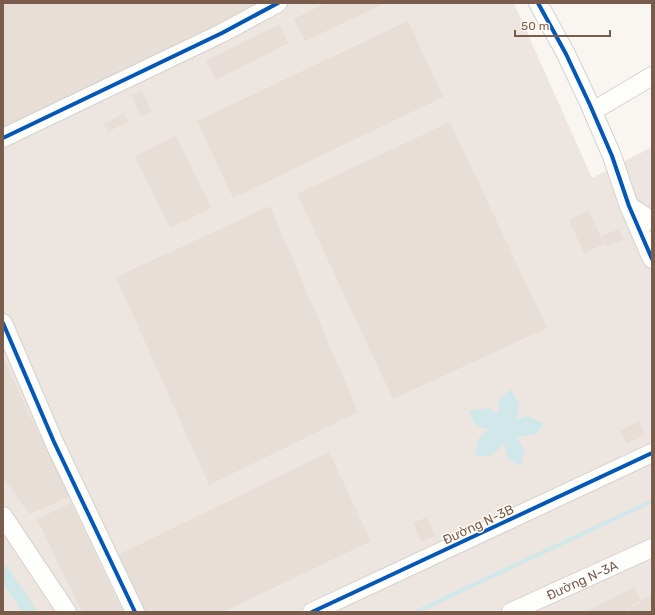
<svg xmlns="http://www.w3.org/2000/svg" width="655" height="615" font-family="Rubik,sans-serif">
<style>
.industrial{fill:#ede5e0}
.water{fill:#d0e8ea}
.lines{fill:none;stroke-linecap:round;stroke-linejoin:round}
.stream{stroke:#d0e8ea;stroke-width:4}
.canal{stroke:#d0e8ea;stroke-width:13}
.building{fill:#e6ded7}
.minor-casing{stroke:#d7d1cb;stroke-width:20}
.minor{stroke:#fefefd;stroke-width:18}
.cycleway-casing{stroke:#fffaf3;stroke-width:6}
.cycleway{stroke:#0057b8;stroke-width:4}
.labels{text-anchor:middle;stroke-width:3;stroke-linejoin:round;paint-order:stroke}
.street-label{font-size:13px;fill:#7a5c4d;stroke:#fffaf3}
</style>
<rect width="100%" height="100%" fill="#f9f5f0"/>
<polygon class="industrial" points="3,3 514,3 592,178 652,147 652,612 3,612"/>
<path class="water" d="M511 389 519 404 517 419 528 416 544 424 536 434 517 437 524 451 521 466 508 459 504 443C493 454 492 458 475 455L478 439 489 429C474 425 475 427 469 411L488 408 498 414 499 400Z"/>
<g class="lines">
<polyline class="stream" points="416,612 652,501"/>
<polyline class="canal" points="3,572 30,612"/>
</g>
<g class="building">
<polygon points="3,3 264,3 3,131"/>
<polygon points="326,3 380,3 381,5 305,41 294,19"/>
<polygon points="408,21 443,97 233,198 197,121"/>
<polygon points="279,24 288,43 216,80 206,61"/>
<polygon points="142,90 152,112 141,117 131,95"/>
<polygon points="124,113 128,121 108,132 104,124"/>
<polygon points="450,122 547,328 393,399 297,194"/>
<polygon points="176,136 211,208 170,228 135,156"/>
<polygon points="270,206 358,412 209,485 116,277"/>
<polygon points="589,211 604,244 584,253 569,220"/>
<polygon points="619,229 623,240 607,247 602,236"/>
<polygon points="3,355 27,410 71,496 29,514 3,477"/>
<polygon points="639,421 646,434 627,444 620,431"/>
<polygon points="329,452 371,541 223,612 144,612 118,555"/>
<polygon points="71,503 123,612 82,612 37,519"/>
<polygon points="427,517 435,536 421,542 413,523"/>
<polygon points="634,587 641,600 621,612 585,612"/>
<polygon points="652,595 652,612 623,612"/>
</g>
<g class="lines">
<g class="minor-casing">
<g id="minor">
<polyline points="538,3 566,54 590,105 612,156 629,206 652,259"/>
<polyline points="593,111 652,76"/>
<polyline points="3,138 222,33 278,3"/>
<polyline points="629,206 652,221"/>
<polyline points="3,323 54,442 135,612"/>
<polyline points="3,516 67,612"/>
<polyline points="312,612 652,453"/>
<path id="s1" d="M511 612 652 548"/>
</g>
</g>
<use href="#minor" class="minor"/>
<g class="cycleway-casing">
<g id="cycleway">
<polyline points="538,3 566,54 590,105 612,156 629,206 652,259"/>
<polyline points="3,138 222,33 278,3"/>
<polyline points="3,323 54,442 135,612"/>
<polyline points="312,612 652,453"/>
</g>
</g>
<use href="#cycleway" class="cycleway"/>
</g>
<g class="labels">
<g class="street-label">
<text transform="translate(478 524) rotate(-25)" y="5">Đường N-3B</text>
<text dy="5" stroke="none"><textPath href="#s1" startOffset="78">Đường N-3A</textPath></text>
</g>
</g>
<rect width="655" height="615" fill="none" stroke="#7a5c4d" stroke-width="8"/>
<path d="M515 30v6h95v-6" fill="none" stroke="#7a5c4d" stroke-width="2"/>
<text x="521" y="30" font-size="12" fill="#7a5c4d" stroke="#fffaf3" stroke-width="3" paint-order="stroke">50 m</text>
</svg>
